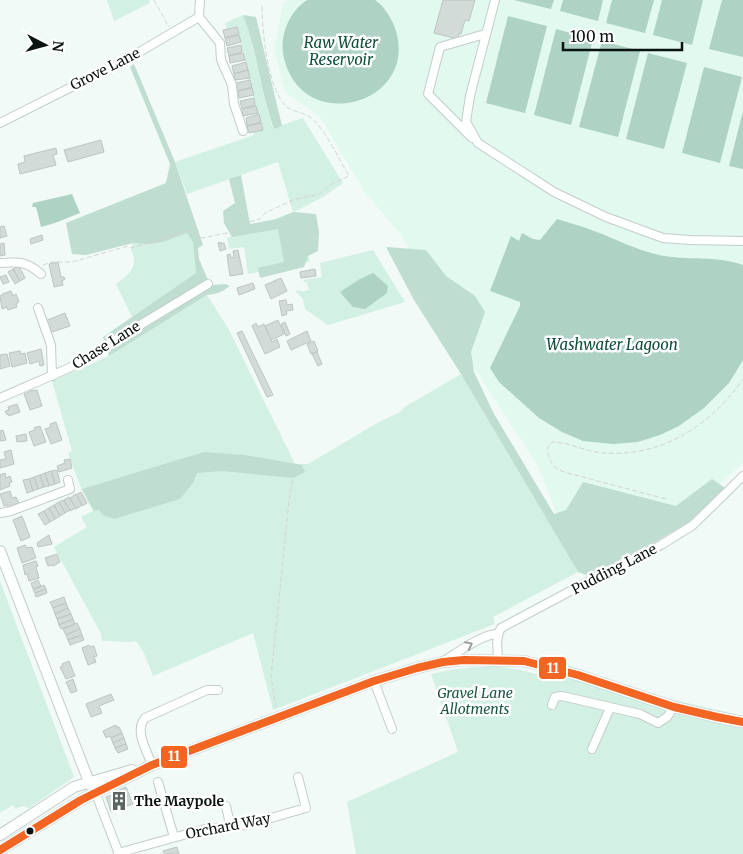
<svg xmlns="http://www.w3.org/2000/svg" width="743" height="854" font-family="Merriweather,serif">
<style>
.built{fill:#e1f9ef}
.green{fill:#d3f0e4}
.forest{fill:#bfddd1}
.water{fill:#aed2c4}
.building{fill:#d2dbd7;stroke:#bcc5c1}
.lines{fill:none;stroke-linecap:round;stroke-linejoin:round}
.minor-casing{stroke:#c4cdc9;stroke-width:10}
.major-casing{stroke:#c4cdc9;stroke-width:12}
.path{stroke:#d3d5d5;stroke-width:1;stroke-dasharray:5 2.5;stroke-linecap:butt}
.minor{stroke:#fdfefe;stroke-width:8}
.major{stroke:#fdfefe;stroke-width:10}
.bus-1-casing{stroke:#fff;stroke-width:11}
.bus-1{stroke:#f26522;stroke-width:8}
.oneway{stroke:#9ba09f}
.bus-dot{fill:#091310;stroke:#fff;stroke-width:2}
.labels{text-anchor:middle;stroke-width:5;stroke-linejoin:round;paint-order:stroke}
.street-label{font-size:14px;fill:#091310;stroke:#fff}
.park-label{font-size:14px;font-style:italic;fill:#185542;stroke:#fff}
.poi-label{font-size:14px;font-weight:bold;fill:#091310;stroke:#fff;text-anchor:start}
.water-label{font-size:15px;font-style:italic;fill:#0d4d3a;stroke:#fff}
.line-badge{stroke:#fff;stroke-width:2}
.badge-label{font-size:14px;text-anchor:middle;font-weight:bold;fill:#fff}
</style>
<rect width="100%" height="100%" fill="#f1faf6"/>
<polygon class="built" points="288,0 743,0 743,463 678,522 580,571 537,465 474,367 466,363 416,272 405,240 365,192 320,117 285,92 274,50 283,3"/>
<g class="green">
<polygon points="107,0 149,0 150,3 114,21"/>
<path d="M243 15C258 52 260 92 273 128L303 118 343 183 323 197 294 212 310 262 248 274 244 247 229 249 227 238 293 212 278 162 187 194 175 162 254 135V132L263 130 261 123 255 124 261 121 255 105 237 27 227 29 225 23Z"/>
<path d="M187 233 193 242 196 273 132 317 116 284C125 277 135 271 134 259 133 253 130 250 133 243 157 244 164 242 187 233Z"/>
<polygon points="373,250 405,302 328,325 305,309 303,299 295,291 300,290 302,292 309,290 307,282 304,282 303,280 322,277 320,263"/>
<path d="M207 295 228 328 295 464H308L379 422 402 411 403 408 461 374 578 572 493 617 495 624 273 710 253 633 153 676 144 653 136 641C124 644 114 640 102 641L101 634 54 547 87 527 81 517 93 511 83 493 68 453 72 451 52 381 109 356Z"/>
<polygon points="0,581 74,777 29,808 22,806 15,809 13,805 0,813"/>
<path d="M551 659 644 693 743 716V854H356L347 802 458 752 431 674C469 665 515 662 550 680Z"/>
</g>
<g class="forest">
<path d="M243 15 256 17 282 126 274 129C260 92 258 52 243 15Z"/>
<polygon points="134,64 175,162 203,245 198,248 199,259 208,280 105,343 103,337 196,273 193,242 187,233 163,242 149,244 133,243 86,255 72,254 66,223 166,183 170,164 130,67"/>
<polygon points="241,175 250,224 277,219 294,212 316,214 319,232 318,251 308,256 304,267 260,278 258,268 284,262 278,229 232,237 224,223 223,211 235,203 229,179"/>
<polygon points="386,247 426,250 446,276 475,296 485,312 471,352 474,372 494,414 554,514 566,510 583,482 676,506 712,479 725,488 689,522 657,541 589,576 578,572 461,374 414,300"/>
<path d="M225 284 230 286C222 292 217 294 207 295L109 356 106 348 211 285Z"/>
<polygon points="204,452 245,455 302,465 305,472 293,478 222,471 197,473 193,483 180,499 114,519 103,515 99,510 94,511 82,489"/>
</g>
<g class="water">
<path d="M307 0H375C385 7 392 19 396 31 418 107 297 137 283 53 280 34 290 11 307 0Z"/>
<polygon points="514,0 554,0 551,9"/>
<polygon points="563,0 603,0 598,21 560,11"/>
<polygon points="612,0 654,0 645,33 606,23"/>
<polygon points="662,0 703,0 692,45 653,35"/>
<polygon points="722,0 743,0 743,57 709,49"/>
<polygon points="508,16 547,26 525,113 486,103"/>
<polygon points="556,29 593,39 571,125 534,115"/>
<polygon points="602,41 640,51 618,137 579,127"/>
<polygon points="648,53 687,63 664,149 626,139"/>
<polygon points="704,67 742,77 720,163 682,153"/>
<polygon points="743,111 743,169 729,166"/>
<polygon points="72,194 80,213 55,223 41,227 36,207 32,207 33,203"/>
<path d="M557 219C569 223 582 226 594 231 616 239 636 250 659 255 687 261 716 255 743 265V360L729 383 704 408 679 426 660 435 638 442 613 444 583 441 562 432 539 418 499 382 490 368 520 306V302L490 291 511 236 519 241 522 233 533 239 540 240Z"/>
<polygon points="373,273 388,286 387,293 365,309 353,307 340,292 360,279"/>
</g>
<g class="building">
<polygon points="443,0 475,0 469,21 465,20 461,34 459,33 458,39 434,33"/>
<polygon points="237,27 239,34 225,38 223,30"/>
<polygon points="239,35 241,42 227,46 225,38"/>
<polygon points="241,45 242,52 229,56 227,48"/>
<polygon points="243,53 245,60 230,63 229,56"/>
<polygon points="246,62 248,70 234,74 232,66"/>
<polygon points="248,70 250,78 235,80 234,74"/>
<polygon points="250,80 252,87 238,91 236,83"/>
<polygon points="252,88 254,95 239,98 238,91"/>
<polygon points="254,98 255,105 242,109 240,101"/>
<polygon points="256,106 258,113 243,116 242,109"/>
<polygon points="259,114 261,122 247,126 246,118"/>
<polygon points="261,123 263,130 249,133 247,126"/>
<polygon points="101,140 104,152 68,162 64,150"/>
<polygon points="56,148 57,154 53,155 56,165 20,174 18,164 25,162 24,156"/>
<polygon points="4,226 7,236 0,238 0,227"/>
<polygon points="42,235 43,240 31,244 30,239"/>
<polygon points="221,242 221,244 224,243 226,249 220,251 218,243"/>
<polygon points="4,243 5,255 0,256 0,244"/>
<polygon points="238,250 243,274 230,276 227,255 230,254 231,258 234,257 233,251"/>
<polygon points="58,262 61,277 64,277 65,279 62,281 63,285 54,287 49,264"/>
<polygon points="19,266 25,278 20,281 13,269"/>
<polygon points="13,269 20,281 15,284 8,272"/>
<polygon points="315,269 316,276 301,278 300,272"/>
<polygon points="6,275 9,282 3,284 0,277"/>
<polygon points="281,278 287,291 271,299 265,285"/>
<polygon points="253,283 255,289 239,295 237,288"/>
<polygon points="11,291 13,296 16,294 19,302 16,304 17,307 8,310 7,307 2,309 0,296 3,295 2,294"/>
<polygon points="286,300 287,305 292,304 293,310 286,311 287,314 282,316 279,301"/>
<polygon points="65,313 70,326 49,333 45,321"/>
<polygon points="278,320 284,334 271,340 265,326"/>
<polygon points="285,322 290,334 286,336 281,324"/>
<polygon points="256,323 258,327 264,324 272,342 277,339 280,347 265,354 252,326"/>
<polygon points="242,331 273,395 267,397 237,333"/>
<polygon points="307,331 311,341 291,350 287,341"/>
<polygon points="314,341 318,351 311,354 307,344"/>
<polygon points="41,349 44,365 40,366 39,361 30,364 27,353"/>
<polygon points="20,351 21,354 25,353 27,363 12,367 9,353"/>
<polygon points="317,352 322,364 318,366 312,354"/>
<polygon points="7,354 10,366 0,369 0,355"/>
<polygon points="33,390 33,391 37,390 42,406 30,410 24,394"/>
<polygon points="17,404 20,412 9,416 8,414 7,415 5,411 9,410 8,407"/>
<polygon points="56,422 62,440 51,444 45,429 51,427 50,424"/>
<polygon points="40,426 46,442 34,446 29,432 35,430 34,428"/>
<polygon points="3,430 6,440 0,441 0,431"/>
<polygon points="26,434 27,441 17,442 16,436"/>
<polygon points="11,450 14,464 0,468 0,460 6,459 4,452"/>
<polygon points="70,459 72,468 59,472 57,466 65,463 64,460"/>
<polygon points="57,470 60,482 55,484 51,471"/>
<polygon points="51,471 55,484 49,486 45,473"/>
<polygon points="5,473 6,478 10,476 12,482 9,483 10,486 0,490 0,475"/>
<polygon points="45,473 49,486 44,487 40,475"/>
<polygon points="40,475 44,487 38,489 34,477"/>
<polygon points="34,477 38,489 33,491 29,479"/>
<polygon points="29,479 33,491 27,493 23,480"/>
<polygon points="10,491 12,498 16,497 19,503 8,508 7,505 4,506 0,494"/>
<polygon points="81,492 87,503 82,506 76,495"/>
<polygon points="76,494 82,505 76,509 70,498"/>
<polygon points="69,497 76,508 70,511 64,500"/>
<polygon points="63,500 70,510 65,513 59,502"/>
<polygon points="59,502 65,513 60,516 54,505"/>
<polygon points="54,505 60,516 55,519 49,508"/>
<polygon points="49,508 55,519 50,522 44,511"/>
<polygon points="44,511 50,522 45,525 38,514"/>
<polygon points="22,516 30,537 21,541 13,520"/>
<polygon points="49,535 52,544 38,547 37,543"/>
<polygon points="25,545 27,548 32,547 36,558 22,563 17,548"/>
<polygon points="57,554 60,562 53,566 52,565 48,566 45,558"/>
<polygon points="36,561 38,566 36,567 39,578 29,581 27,574 25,575 23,565"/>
<polygon points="38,580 41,586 33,589 31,583"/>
<polygon points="44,585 46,589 35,593 33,590"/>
<polygon points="46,589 47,593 36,597 35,593"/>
<polygon points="64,597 66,603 53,608 50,602"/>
<polygon points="66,603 68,608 55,614 53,608"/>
<polygon points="68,608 71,614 57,619 55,614"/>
<polygon points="71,614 73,619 59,625 57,619"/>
<polygon points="73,619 75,624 61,629 59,625"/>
<polygon points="77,623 80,629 66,635 63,629"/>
<polygon points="80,629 82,635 68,640 66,635"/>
<polygon points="82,635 84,640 70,645 68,640"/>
<polygon points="89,645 90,647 94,646 97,656 94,657 96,662 88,665 82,648"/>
<polygon points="69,661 75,676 66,679 60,667 63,666 62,664"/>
<polygon points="73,679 77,691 71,693 66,682"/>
<polygon points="111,694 114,700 99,706 102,713 91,717 86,704"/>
<polygon points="116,725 117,727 119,727 122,733 111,738 110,736 106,738 103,731"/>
<polygon points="122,733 124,738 113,743 111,738"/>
<polygon points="124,738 126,744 115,748 113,743"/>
<polygon points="126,744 128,749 118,753 115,748"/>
<polygon points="126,787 133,804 111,812 106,797 120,792 119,790"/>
<polygon points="177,847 179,854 164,854 163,851"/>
</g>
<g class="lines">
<g class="minor-casing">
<g id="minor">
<polyline points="495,0 470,96 466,122 478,143 554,192 606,217 663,238 690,240 743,241"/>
<polyline points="199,17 200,0"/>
<polyline points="0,123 131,57 199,17 220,43 221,60 232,85 234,104 243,131"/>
<polyline points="472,138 428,94 440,47 485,34"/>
<path d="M0 263C19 262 26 261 41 274"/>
<polyline points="38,308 51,345 52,376"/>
<polyline points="0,398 69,368 208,284"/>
<polyline points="0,513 11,511 70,489 68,480"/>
<path d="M444 661C456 653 484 633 498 634"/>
<path d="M498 661C498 650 495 638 501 628L591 580 661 545 693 525 743 476"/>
<polyline points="374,681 392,729"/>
<polyline points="552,705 555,697 562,696 640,714 658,723 667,717 674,707"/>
<polyline points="592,749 610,708"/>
<path d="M152 765C147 751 134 731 145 718L207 690H218"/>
<polyline points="158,782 174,837"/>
<polyline points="96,794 119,854"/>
<polyline points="226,806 229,820 228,826"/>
<polyline points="118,853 205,829 246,825 306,808 298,777"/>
</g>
</g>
<g class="major-casing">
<g id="major">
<polyline points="0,551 89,782 96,794"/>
<polyline points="0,835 74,787 132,770"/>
<polyline points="0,850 81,800 152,765 374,681 417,668 443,662 464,660 524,661 578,675 674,707 717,717 743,722"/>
</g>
</g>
<g class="path">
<polyline points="154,0 169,27"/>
<path d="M43 265 52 262H72L128 246 131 248 189 231 202 238 227 233 249 222 260 219 265 213 293 200 319 194 332 184 349 176C340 161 324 127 311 118 303 111 291 113 284 104 267 84 262 30 262 4"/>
<path d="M666 499 564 472C552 467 550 462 547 449L552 442C570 442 586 452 604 453 663 457 711 425 743 379"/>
<polyline points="276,708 271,677 289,501 293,478"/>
</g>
<use href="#minor" class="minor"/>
<use href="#major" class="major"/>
<g class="bus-1-casing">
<polyline id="bus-1" points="0,850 81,800 152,765 374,681 417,668 443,662 464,660 524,661 578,675 674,707 717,717 743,722"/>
</g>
<use href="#bus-1" class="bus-1"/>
</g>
<defs><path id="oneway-chevron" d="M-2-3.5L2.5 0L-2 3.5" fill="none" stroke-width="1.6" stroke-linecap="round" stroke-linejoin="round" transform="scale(1.25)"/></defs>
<use class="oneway" href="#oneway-chevron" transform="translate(469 645) rotate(-27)"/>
<defs>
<g id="building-bare" transform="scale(1.5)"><path d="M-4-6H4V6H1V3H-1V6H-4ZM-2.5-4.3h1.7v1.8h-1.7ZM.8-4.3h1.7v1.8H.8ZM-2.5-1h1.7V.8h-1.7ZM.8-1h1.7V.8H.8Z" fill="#5a6460" stroke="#fff" stroke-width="2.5" paint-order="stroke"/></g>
</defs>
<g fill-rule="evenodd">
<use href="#building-bare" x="119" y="801"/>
</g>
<circle class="bus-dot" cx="30" cy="831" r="4.5"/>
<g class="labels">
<g class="street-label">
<text transform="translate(105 69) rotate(-27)" y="5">Grove Lane</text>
<text transform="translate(106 345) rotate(-32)" y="5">Chase Lane</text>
<text transform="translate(614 569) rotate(-27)" y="5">Pudding Lane</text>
<text transform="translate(228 826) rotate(-11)" y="5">Orchard Way</text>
</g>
<g class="park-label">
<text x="475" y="698">Gravel Lane<tspan x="475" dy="16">Allotments</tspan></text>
</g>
<g class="poi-label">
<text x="134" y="806">The Maypole</text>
</g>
<g class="water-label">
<text x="341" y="48">Raw Water<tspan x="341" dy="17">Reservoir</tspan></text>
<text x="612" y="350">Washwater Lagoon</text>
</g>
</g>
<g class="line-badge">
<rect x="538" y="656" width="29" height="24" rx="5" fill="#f26522"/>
<rect x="160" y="745" width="28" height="24" rx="5" fill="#f26522"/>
</g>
<g class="badge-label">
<text x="553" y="673">11</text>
<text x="174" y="761">11</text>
</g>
<g transform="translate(45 45) rotate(96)" stroke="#ffffff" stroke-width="4" paint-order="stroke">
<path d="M0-4L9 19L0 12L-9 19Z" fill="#091310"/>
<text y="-8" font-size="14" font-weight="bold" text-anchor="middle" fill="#091310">N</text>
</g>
<path d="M563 42v8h119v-8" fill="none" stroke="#091310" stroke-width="2.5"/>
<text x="570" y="42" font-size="15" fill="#091310" stroke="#ffffff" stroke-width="4" paint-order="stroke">100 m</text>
</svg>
